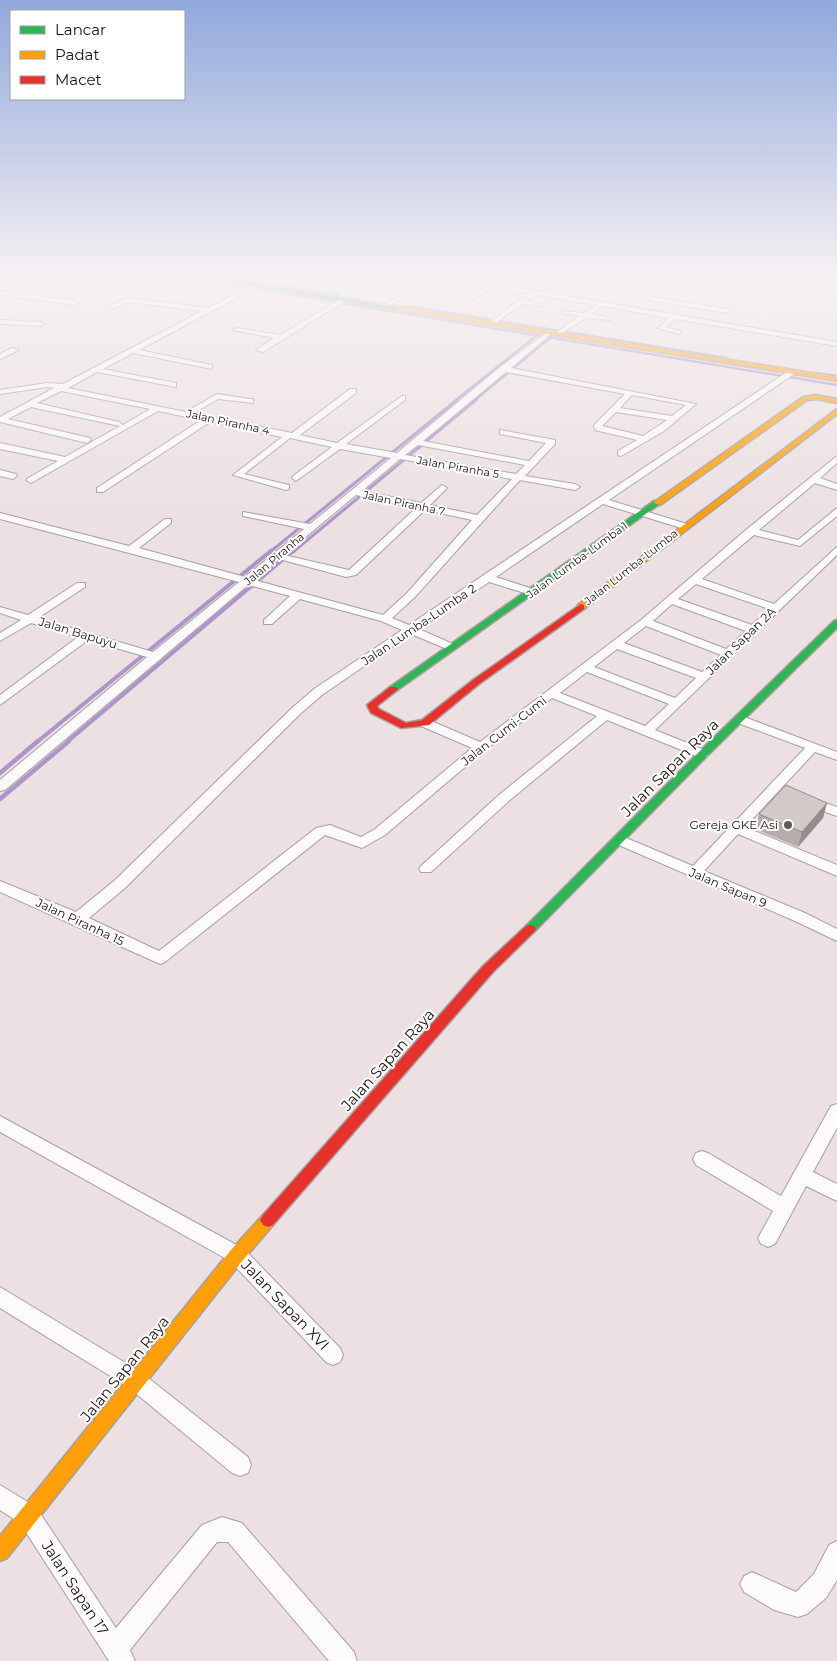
<svg xmlns="http://www.w3.org/2000/svg" width="837" height="1661" font-family="Montserrat,sans-serif">
<style>
.lines{fill:none;stroke-linecap:round;stroke-linejoin:round}
.stream-far3{stroke:#ad95c9;stroke-width:2.5}
.stream-far2{stroke:#ad95c9;stroke-width:3}
.stream-far1{stroke:#ad95c9;stroke-width:4}
.stream{stroke:#ad95c9;stroke-width:4.5}
.street-casing{stroke:#a89fa0;stroke-width:2}
.fast-casing{stroke:#a89fa0;stroke-width:3}
.slow-casing{stroke:#a89fa0;stroke-width:3}
.jam-casing{stroke:#a89fa0;stroke-width:3}
.street{fill:#fcfafb;fill-rule:evenodd}
.fast{fill:#30b455;fill-rule:evenodd}
.slow{fill:#ff9f0a;fill-rule:evenodd}
.jam{fill:#e5322d;fill-rule:evenodd}
.wall{fill:#b5adac}
.shaded-wall{fill:#938d8c}
.building{fill:#d2c9c8;stroke:#938d8c}
.poi-dot{fill:#62595a;stroke:#fff;stroke-width:2}
.labels{text-anchor:middle;stroke-width:4;stroke-linejoin:round;paint-order:stroke}
.far-street-label{font-size:11px;fill:#181011;stroke:#fff}
.street-label{font-size:12px;fill:#181011;stroke:#fff}
.poi-label{font-size:12px;fill:#181011;stroke:#fff;text-anchor:end}
.near-street-label{font-size:15px;fill:#181011;stroke:#fff}
</style>
<rect width="100%" height="100%" fill="#ece0e2"/>
<g class="lines">
<g class="stream-far3">
<polyline points="155,279 251,288 837,385"/>
<polyline points="227,279 340,295"/>
<polyline points="406,306 727,358"/>
<polyline points="816,373 837,376"/>
<polyline points="456,400 536,336"/>
<polyline points="475,400 550,338"/>
</g>
<g class="stream-far2">
<polyline points="270,552 458,399"/>
<polyline points="293,552 477,399"/>
</g>
<g class="stream-far1">
<polyline points="37,742 272,550"/>
<polyline points="67,742 294,550"/>
</g>
<g class="stream">
<polyline points="0,773 38,741"/>
<polyline points="0,799 69,741"/>
</g>
<g class="street-casing">
<g id="street">
<polygon points="374,279 383,279 375,283 372,281"/>
<polygon points="435,279 443,279 386,307 381,306"/>
<polygon points="449,279 464,279 546,293 566,282 590,279 570,284 553,294 837,342 837,346 676,319 666,327 681,331 679,334 658,328 669,318 603,306 591,314 611,318 611,320 586,318 559,335 557,332 579,316 562,313 562,311 584,313 596,305 537,295 527,301 542,304 542,306 522,304 493,325 491,322 513,304 529,294 494,288 471,300 469,297 487,287"/>
<path d="M257 283 259 286 139 350 212 365V369L133 353 103 369 176 383V387L97 372 68 388 186 412 217 394 250 399H253V403L218 399 194 413 292 433 350 389H356V393L300 435 337 443 402 396H405V400L346 444 397 453 500 367 550 330 552 333 511 368 696 404 664 431 621 456 618 455V451L637 440 595 430 594 425 625 394 506 372 423 441 529 461 546 443 500 434V430L555 440V444L525 476 575 484 580 487 575 490 520 480 415 597 392 618 409 625 790 370 797 372 609 500 687 524V528H681L603 504 496 577 536 590V594H528L489 582 419 629 455 645V649H447L411 634 322 695 300 714 125 888 89 918 159 951 316 828 330 825 361 837 375 829 472 748 421 726 419 723 421 720H429L480 742 641 620 747 529 837 456V463L820 478 837 484V490L815 483 759 530 798 540 837 508V516L800 546 754 535 702 579 774 604 837 547V555L655 730 707 751 709 754 707 757H699L607 720 510 800 431 872H421L419 869 421 866 500 794 597 716 552 698 485 750 385 835 362 848 325 835 165 962 160 964 0 892V881L76 912 115 880 292 708 314 689 402 630 381 621 300 599 272 624H264V620L290 596 248 585 5 790 0 791V780L147 657 88 640 0 705V695L78 637 31 623 0 641V633L21 620 0 613V607L28 615 77 583H85V587L38 618 153 652 239 582 0 519V513L129 546 165 519H171V523L139 548 245 577 304 529 243 516V512L310 524 391 458 340 449 296 481 292 478 293 476 332 447 290 438 244 474 289 485V489L286 490 233 475 282 437 210 422 103 492H97V488L201 420 158 411 31 483 26 480 28 478 58 461 0 449V443L65 457 120 426 31 407 8 419 90 438 91 440 87 443 0 422V417L54 388 47 387 0 394V390L47 383 63 384 202 311 129 302 111 309 109 306 128 298 209 308ZM61 391 150 409 123 425 119 422 37 403ZM632 395 686 405 672 416 620 408ZM616 412 667 420 643 436 602 426ZM418 445 525 465 516 474 405 455ZM400 459 512 479 477 515 430 505 447 488 442 485 421 503 362 491ZM356 495 416 508 349 570 284 555ZM425 510 472 520 407 593 383 615 254 580 279 559 346 577 356 575ZM696 584 769 609 752 625 678 599ZM672 604 746 631 726 649 653 621ZM646 626 721 655 702 672 624 643ZM617 649 696 678 675 698 594 667ZM587 672 669 704 645 726 560 693Z"/>
<polygon points="0,291 76,301 79,303 76,305 0,295"/>
<polygon points="345,297 347,300 263,352 256,350 274,338 233,330 237,328 280,335"/>
<polygon points="651,297 728,309 731,311 728,313 649,300"/>
<polygon points="0,320 41,322 44,324 41,326 0,324"/>
<polygon points="12,348 19,350 0,359 0,354"/>
<polygon points="0,470 16,474 17,476 13,479 0,476"/>
<polygon points="739,715 837,752 837,760 815,752 745,827 837,865 837,876 738,834 704,871 805,913 837,929 837,941 795,921 614,843 612,840 614,837 624,837 693,866 805,748 735,722 733,719"/>
<polygon points="810,798 837,807 837,816 805,805 803,802"/>
<polygon points="837,1104 837,1128 813,1172 837,1184 837,1201 806,1186 775,1244 768,1247 761,1244 758,1238 773,1211 696,1165 693,1159 696,1153 702,1151 708,1153 781,1196 831,1106"/>
<polygon points="0,1116 244,1249 340,1348 343,1355 340,1362 333,1365 326,1362 230,1261 0,1132"/>
<polygon points="0,1287 142,1373 248,1457 251,1465 248,1473 240,1476 232,1473 128,1387 0,1308"/>
<polygon points="0,1485 36,1507 116,1628 202,1525 222,1517 242,1523 354,1652 357,1661 329,1661 228,1542 217,1542 130,1650 135,1661 109,1661 20,1523 0,1510"/>
<polygon points="837,1541 837,1580 826,1598 807,1614 798,1617 774,1610 744,1592 740,1584 744,1576 752,1572 796,1592 814,1574 829,1545"/>
</g>
</g>
<g class="fast-casing">
<g id="fast">
<polygon points="196,279 263,284 400,308 397,310 263,288"/>
<polygon points="654,501 661,503 396,691 390,691 388,689 390,687"/>
<polygon points="837,620 837,628 707,756 534,932 526,932 524,929 526,926 699,752 834,621"/>
</g>
</g>
<g class="slow-casing">
<g id="slow">
<polygon points="397,306 837,377 837,381 395,309"/>
<polygon points="816,395 837,399 837,403 816,399 807,400 660,505 653,503 803,397"/>
<polygon points="837,409 837,414 584,609 578,609 578,605"/>
<polygon points="268,1213 273,1215 276,1220 273,1225 243,1260 7,1558 0,1561 0,1536 231,1250 263,1215"/>
</g>
</g>
<g class="jam-casing">
<g id="jam">
<polygon points="581,604 584,605 584,609 479,684 429,725 401,728 371,713 367,705 390,687 396,687 398,689 396,691 377,706 379,709 406,723 422,720 473,680"/>
<polygon points="530,925 534,926 536,929 534,932 493,972 273,1225 268,1227 263,1225 260,1220 263,1215 483,966 526,926"/>
</g>
</g>
<use href="#street" class="street"/>
<use href="#fast" class="fast"/>
<use href="#slow" class="slow"/>
<use href="#jam" class="jam"/>
</g>
<polygon class="wall" points="827,803 823,818 798,847 755,829 759,814"/>
<polygon class="shaded-wall" points="827,803 823,818 798,847 802,832"/>
<polygon class="building" points="786,785 827,803 802,832 759,814"/>
<linearGradient id="sky" x2="0" y2="1"><stop stop-color="#90a8dc"/><stop offset="0.54" stop-color="#f6f1f2"/><stop offset="1" stop-color="#f6f1f2" stop-opacity="0"/></linearGradient>
<rect width="837" height="512" fill="url(#sky)"/>
<circle class="poi-dot" cx="788" cy="825" r="5"/>
<g class="labels">
<g class="far-street-label">
<text transform="translate(228 422) rotate(12)" y="4">Jalan Piranha 4</text>
<text transform="translate(458 467) rotate(10)" y="4">Jalan Piranha 5</text>
<text transform="translate(404 503) rotate(12)" y="4">Jalan Piranha 7</text>
<text transform="translate(274 559) rotate(-40)" y="4">Jalan Piranha</text>
<text transform="translate(577 560) rotate(-36)" y="4">Jalan Lumba-Lumba 1</text>
<text transform="translate(631 567) rotate(-38)" y="4">Jalan Lumba-Lumba</text>
</g>
<g class="street-label">
<text transform="translate(419 625) rotate(-34)" y="4">Jalan Lumba-Lumba 2</text>
<text transform="translate(78 633) rotate(17)" y="4">Jalan Bapuyu</text>
<text transform="translate(741 641) rotate(-44)" y="4">Jalan Sapan 2A</text>
<text transform="translate(504 731) rotate(-38)" y="4">Jalan Cumi-Cumi</text>
<text transform="translate(728 888) rotate(23)" y="4">Jalan Sapan 9</text>
<text transform="translate(80 922) rotate(25)" y="4">Jalan Piranha 15</text>
</g>
<g class="poi-label">
<text x="778" y="829">Gereja GKE Asi</text>
</g>
<g class="near-street-label">
<text transform="translate(670 768) rotate(-45)" y="5">Jalan Sapan Raya</text>
<text transform="translate(388 1060) rotate(-48)" y="5">Jalan Sapan Raya</text>
<text transform="translate(285 1305) rotate(46)" y="5">Jalan Sapan XVI</text>
<text transform="translate(125 1369) rotate(-51)" y="5">Jalan Sapan Raya</text>
<text transform="translate(75 1588) rotate(57)" y="5">Jalan Sapan 17</text>
</g>
</g>
<rect x="10" y="10" width="175" height="90" fill="#ffffff" stroke="#a39fa0"/>
<rect x="20" y="26" width="25" height="8" fill="#30b455" stroke="#a39fa0"/>
<text x="55" y="35" font-size="15" fill="#181011">Lancar</text>
<rect x="20" y="51" width="25" height="8" fill="#ff9f0a" stroke="#a39fa0"/>
<text x="55" y="60" font-size="15" fill="#181011">Padat</text>
<rect x="20" y="76" width="25" height="8" fill="#e5322d" stroke="#a39fa0"/>
<text x="55" y="85" font-size="15" fill="#181011">Macet</text>
</svg>
